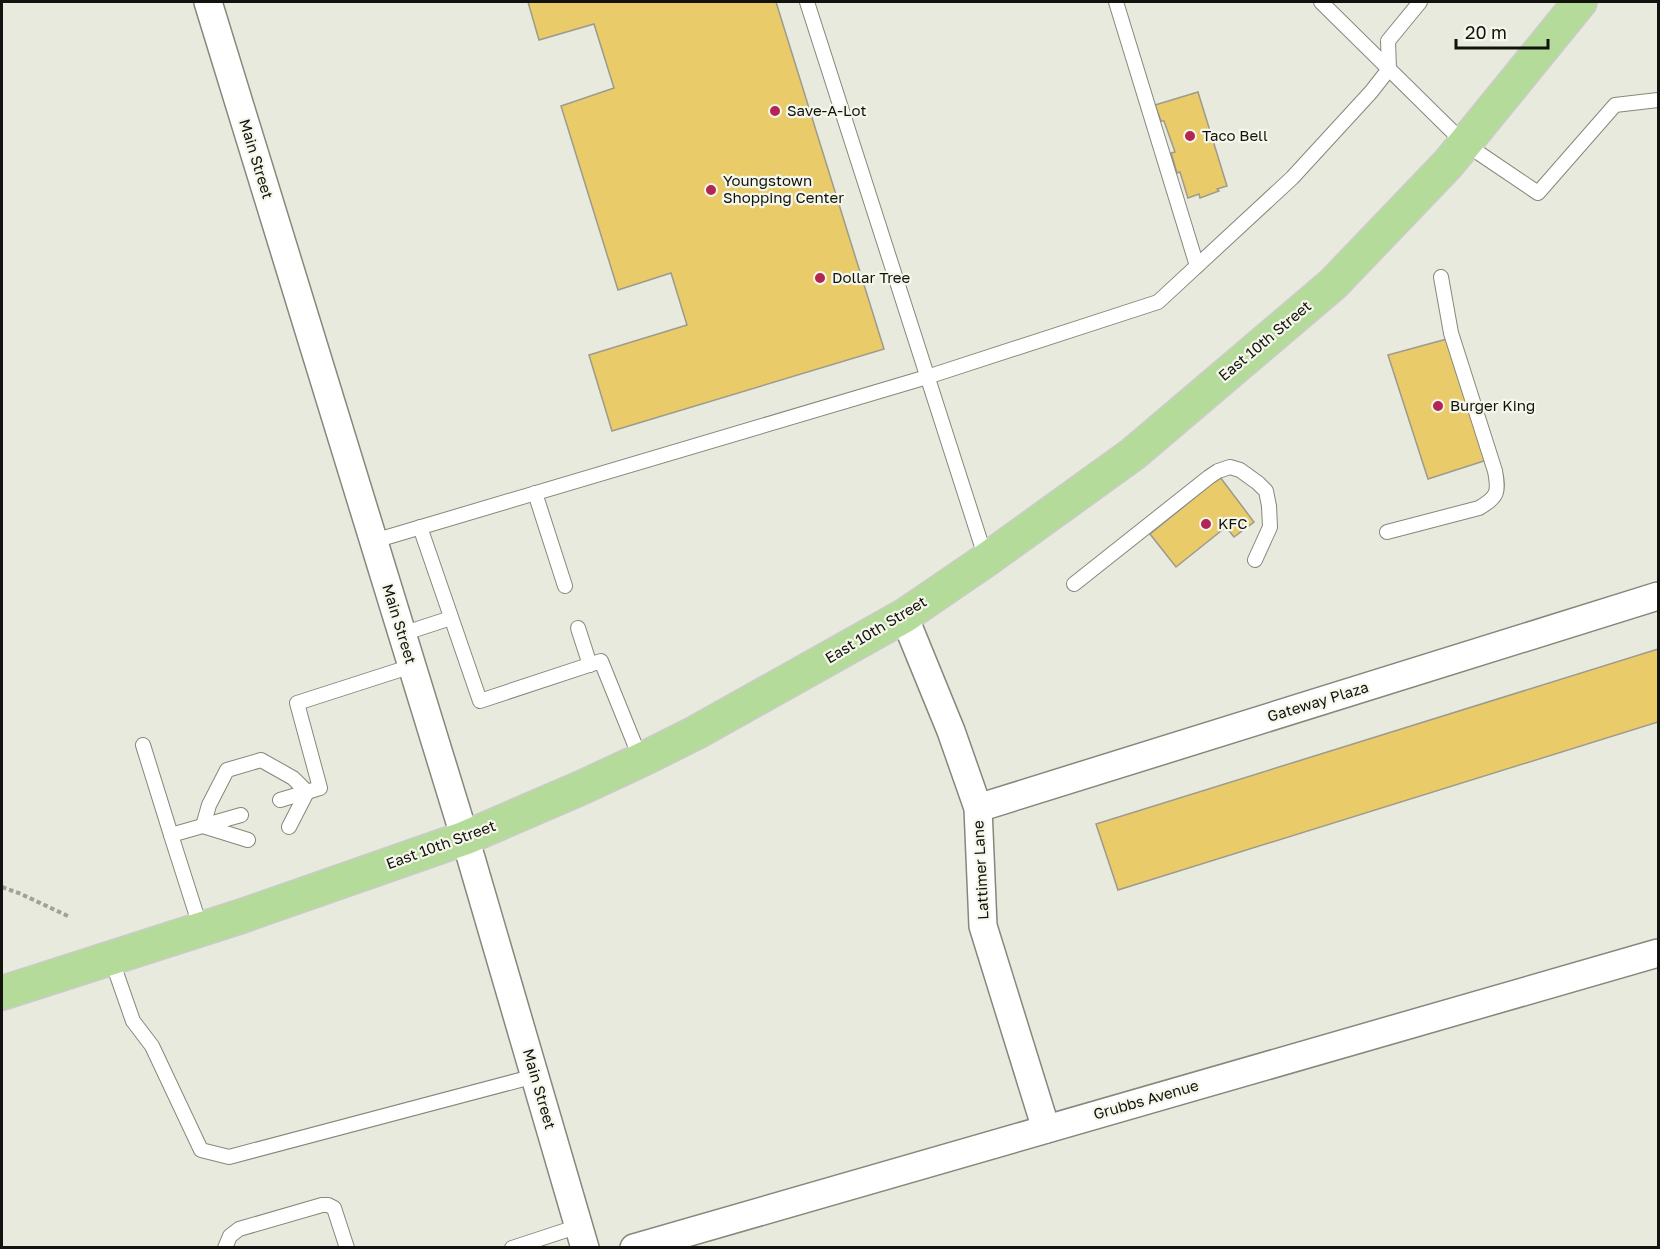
<svg xmlns="http://www.w3.org/2000/svg" width="1660" height="1249" font-family="'Golos Text',sans-serif">
<style>
.building{fill:#e9cb6a;stroke:#9d9a8e;stroke-width:1.5}
.lines{fill:none;stroke-linecap:round;stroke-linejoin:round}
.lane-casing{stroke:#86887c;stroke-width:16}
.street-casing{stroke:#86887c;stroke-width:30}
.primary-casing{stroke:#cbcbca;stroke-width:36}
.path{stroke:#a0a197;stroke-width:4;stroke-dasharray:4.5 3;stroke-linecap:butt}
.lane{stroke:#fff;stroke-width:14}
.street{stroke:#fff;stroke-width:27}
.primary{stroke:#b4db99;stroke-width:33}
.poi-dot{fill:#b52553;stroke:#f5f7eb;stroke-width:2}
.labels{text-anchor:middle;stroke-width:4.5;stroke-linejoin:round;paint-order:stroke}
.poi-label{font-size:15px;fill:#12120e;stroke:#f5f7eb;text-anchor:start}
.street-label{font-size:15px;fill:#12120e;stroke:#f5f7eb}
</style>
<rect width="100%" height="100%" fill="#e8eadd"/>
<g class="building">
<polygon points="528,2 776,2 884,349 612,431 589,355 687,325 671,273 618,290 561,106 614,88 594,24 539,40"/>
<polygon points="1198,92 1227,186 1217,189 1219,191 1200,198 1199,194 1188,198 1180,172 1177,173 1171,153 1175,152 1164,121 1161,121 1155,105"/>
<polygon points="1447,339 1490,459 1428,479 1388,355"/>
<polygon points="1220,477 1254,522 1234,537 1226,527 1176,567 1150,534"/>
<polygon points="1658,649 1658,722 1118,890 1096,824"/>
</g>
<g class="lines">
<g class="lane-casing">
<g id="lane">
<polyline points="807,2 986,559"/>
<polyline points="1116,2 1197,266"/>
<polyline points="1321,2 1464,143 1538,193 1615,105 1658,100"/>
<polyline points="535,493 565,586"/>
<polyline points="420,527 480,701 601,661 641,760"/>
<path d="M1387 532 1479 508C1498 497 1499 492 1495 471L1451 333 1441 277"/>
<polyline points="374,541 927,377 1158,302 1292,178 1371,92 1389,69 1388,41 1420,2"/>
<polyline points="1074,584 1209,477 1218,471 1230,467 1240,470 1258,483 1266,491 1269,506 1270,527 1255,560"/>
<polyline points="578,628 590,665"/>
<polyline points="402,634 451,618"/>
<polyline points="143,745 171,835 241,815"/>
<polyline points="280,800 320,788 297,703 412,666"/>
<polyline points="171,835 201,929"/>
<polyline points="248,840 203,826 209,805 227,770 261,760 293,778 307,792 289,827"/>
<polyline points="111,958 133,1021 152,1046 201,1150 229,1157 535,1076"/>
<polyline points="225,1248 230,1236 239,1229 322,1205 328,1205 334,1208 347,1248"/>
<polyline points="512,1248 579,1226"/>
</g>
</g>
<g class="street-casing">
<g id="street">
<polyline points="208,2 471,858 585,1248"/>
<polyline points="904,616 951,731 978,808 983,926 1046,1129"/>
<polyline points="978,808 1658,596"/>
<polyline points="634,1248 1658,953"/>
</g>
</g>
<g class="primary-casing">
<polyline id="primary" points="2,993 242,916 465,838 583,787 641,760 697,732 904,616 986,560 1133,454 1333,284 1448,164 1580,2"/>
</g>
<polyline class="path" points="2,887 21,894 70,917"/>
<use href="#lane" class="lane"/>
<use href="#street" class="street"/>
<use href="#primary" class="primary"/>
</g>
<g class="poi-dot">
<circle cx="775" cy="111" r="6"/>
<circle cx="1190" cy="136" r="6"/>
<circle cx="711" cy="190" r="6"/>
<circle cx="820" cy="278" r="6"/>
<circle cx="1438" cy="406" r="6"/>
<circle cx="1206" cy="524" r="6"/>
</g>
<g class="labels">
<g class="poi-label">
<text x="787" y="116">Save-A-Lot</text>
<text x="1202" y="141">Taco Bell</text>
<text x="723" y="186">Youngstown<tspan x="723" dy="17">Shopping Center</tspan></text>
<text x="832" y="283">Dollar Tree</text>
<text x="1450" y="411">Burger King</text>
<text x="1218" y="529">KFC</text>
</g>
<g class="street-label">
<text transform="translate(256 159) rotate(73)" y="5">Main Street</text>
<text transform="translate(1265 341) rotate(-40)" y="5">East 10th Street</text>
<text transform="translate(399 624) rotate(73)" y="5">Main Street</text>
<text transform="translate(876 630) rotate(-31)" y="5">East 10th Street</text>
<text transform="translate(1318 702) rotate(-17)" y="5">Gateway Plaza</text>
<text transform="translate(441 845) rotate(-20)" y="5">East 10th Street</text>
<text transform="translate(981 870) rotate(-93)" y="5">Lattimer Lane</text>
<text transform="translate(539 1089) rotate(74)" y="5">Main Street</text>
<text transform="translate(1146 1100) rotate(-16)" y="5">Grubbs Avenue</text>
</g>
</g>
<rect width="1660" height="1249" fill="none" stroke="#12120e" stroke-width="6"/>
<path d="M1456 39v9h92v-9" fill="none" stroke="#12120e" stroke-width="3"/>
<text x="1465" y="39" font-size="18" fill="#12120e" stroke="#f5f7eb" stroke-width="4.5" paint-order="stroke">20 m</text>
</svg>
